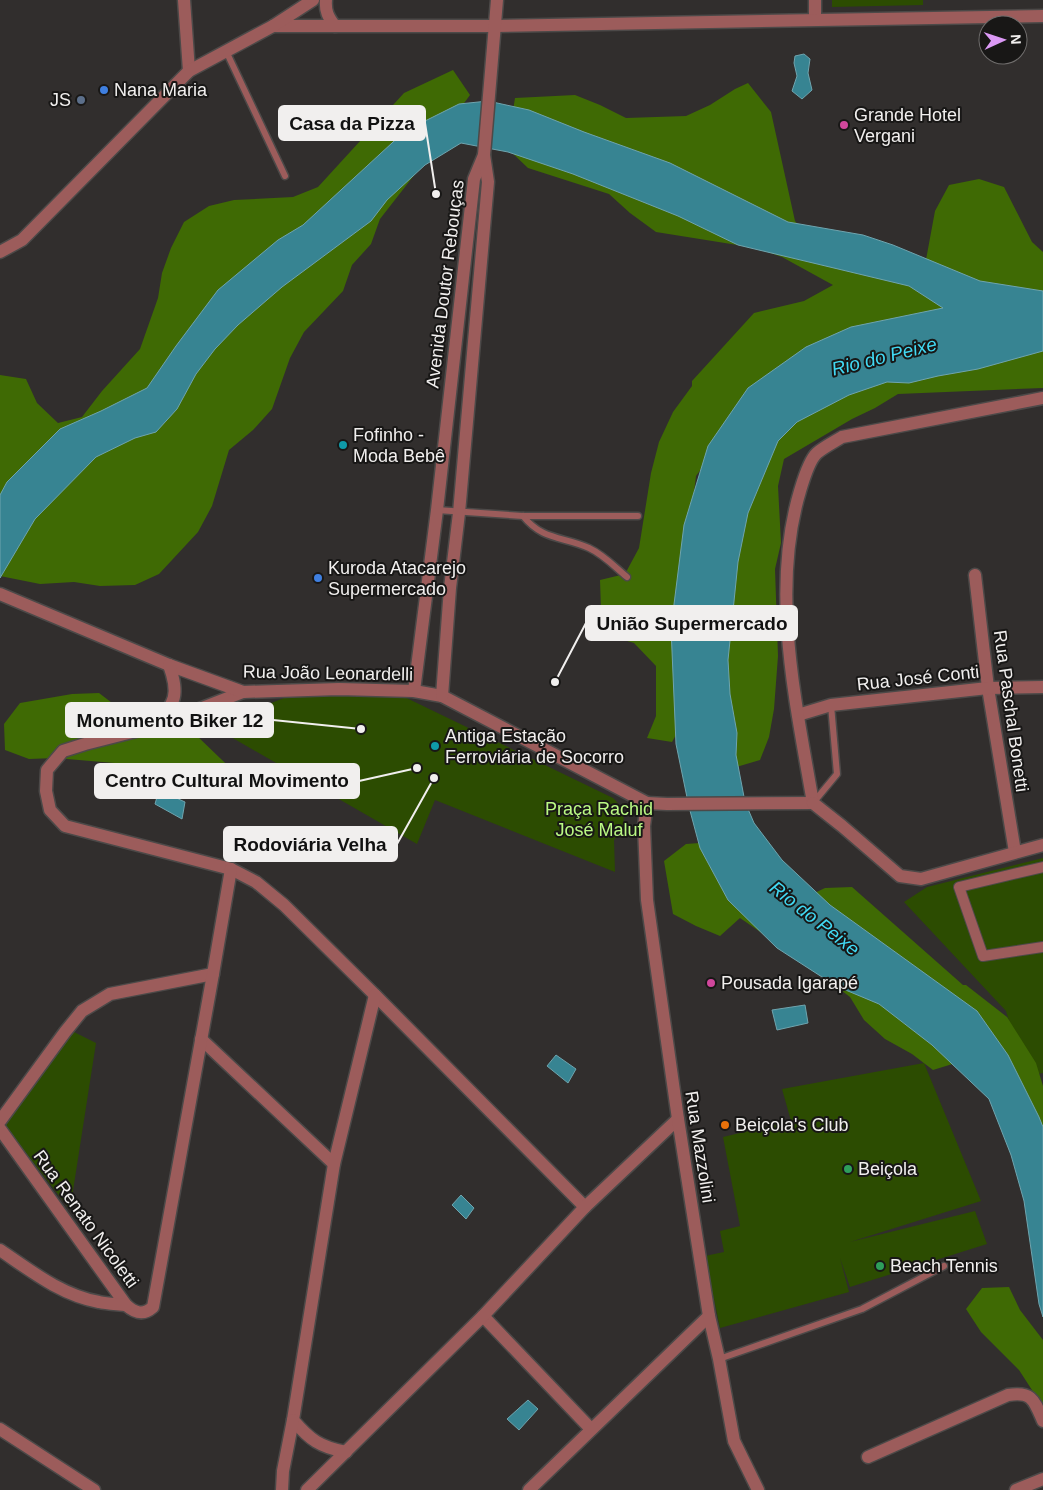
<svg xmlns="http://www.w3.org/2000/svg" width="1043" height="1490" font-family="Arial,sans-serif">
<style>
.green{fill:#2c4c01}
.forest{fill:#3f6a04}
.water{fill:#378492;stroke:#6fa4ae}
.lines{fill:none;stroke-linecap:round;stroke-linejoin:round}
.service-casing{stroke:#4c4948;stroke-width:9}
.pedestrian-casing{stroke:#4c4948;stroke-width:12}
.minor-casing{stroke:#4c4948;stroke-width:15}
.tertiary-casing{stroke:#4c4948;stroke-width:15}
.service{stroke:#9c5c5b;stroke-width:6}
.pedestrian{stroke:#9c5c5b;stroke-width:10}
.minor{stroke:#9c5c5b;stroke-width:12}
.tertiary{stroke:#9c5c5b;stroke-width:12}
.shop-dot{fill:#3f7fe0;stroke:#181716;stroke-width:2}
.service-dot{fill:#5c6f8a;stroke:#181716;stroke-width:2}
.hotel-dot{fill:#d1479c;stroke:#181716;stroke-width:2}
.culture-dot{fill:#0f9aa8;stroke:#181716;stroke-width:2}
.food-dot{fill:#e8710a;stroke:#181716;stroke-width:2}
.leisure-dot{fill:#2e9e5b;stroke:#181716;stroke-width:2}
.labels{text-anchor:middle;stroke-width:4;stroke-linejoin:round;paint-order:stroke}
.poi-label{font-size:18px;fill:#f1efee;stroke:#181716;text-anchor:start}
.street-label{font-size:18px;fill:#f1efee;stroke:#181716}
.park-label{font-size:18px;fill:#baf884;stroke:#181716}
.water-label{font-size:19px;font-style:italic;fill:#41d9f3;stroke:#181716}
.leader{fill:none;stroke:#f1efee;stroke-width:2}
.callout-dot{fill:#f1efee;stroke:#181716;stroke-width:2}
.callout{fill:#f1efee;stroke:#f1efee;stroke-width:2}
.callout-label{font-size:19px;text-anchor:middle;font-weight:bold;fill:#111}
</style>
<rect width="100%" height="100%" fill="#312e2d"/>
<g class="green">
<polygon points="832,0 923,0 923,5 832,7"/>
<path d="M390 690 613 798C627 811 627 826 614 840L615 872 435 800 417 844 231 737 238 716 284 698Z"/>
<polygon points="1043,858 1043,1073 1025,1076 1006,1011 904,902 927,887"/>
<polygon points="72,1031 96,1043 70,1210 4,1124"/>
<polygon points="924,1063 981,1201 850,1242 975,1211 987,1244 850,1287 840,1258 849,1292 720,1328 705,1256 724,1252 720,1231 740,1226 723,1137 791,1121 782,1089"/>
</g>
<g class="forest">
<polygon points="453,70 470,95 451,121 437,146 380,219 371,244 352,265 343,291 304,332 290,358 272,409 253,430 229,450 212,506 198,532 159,574 135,585 100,586 74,582 40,584 0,576 0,375 26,379 37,403 58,423 82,417 102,391 140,349 158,298 162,273 171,248 184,222 209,206 234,200 293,197 318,187 404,93"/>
<polygon points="748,83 771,112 795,221 817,246 923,276 935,211 949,185 979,179 1004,187 1032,242 1043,252 1043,388 898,394 875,408 852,419 784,459 778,486 781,543 775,569 778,656 774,709 769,737 760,760 733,768 711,722 734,424 696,476 681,597 686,717 672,742 647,738 656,716 656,666 634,643 607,635 601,610 600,580 625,574 639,548 651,473 659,442 673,412 692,386 692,381 754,313 804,301 833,285 782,257 756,248 656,232 630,213 609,194 528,168 507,148 515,98 575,95 600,105 626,118 686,116 710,105 735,89"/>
<polygon points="99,693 120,709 196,735 247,784 189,766 162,767 55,758 29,759 5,750 4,724 20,703 72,694"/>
<polygon points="713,842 802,899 825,888 852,887 963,985 966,985 1007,1017 1036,1063 1043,1086 1043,1163 959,1062 933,1070 912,1054 885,1039 864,1020 850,997 808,965 740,918 720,936 696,926 673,914 664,861 686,844"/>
<polygon points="1009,1287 1020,1310 1043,1340 1043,1407 1019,1370 981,1332 966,1309 982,1288"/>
</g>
<g class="water">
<polygon points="804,54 810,59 808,73 812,90 802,99 792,91 797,76 794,63 795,56"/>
<polygon points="488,101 529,110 584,132 670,163 788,222 863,235 893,245 980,281 1043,291 1043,351 978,369 938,376 909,383 887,382 849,395 797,422 778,441 748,513 738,562 728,660 730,694 737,733 736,755 745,802 754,823 782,860 830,905 977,1011 1008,1055 1039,1117 1043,1127 1043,1317 1039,1304 1024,1201 1011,1155 989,1099 932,1045 879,1004 836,986 777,948 728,900 700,848 689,807 676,744 671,628 684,525 708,446 748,388 806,347 851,327 943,308 909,286 738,245 678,216 573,174 508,152 461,143 425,165 387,200 371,221 282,287 238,325 215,349 196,374 177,409 156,432 135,438 96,457 35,519 0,578 0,495 7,482 60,429 101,411 147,388 176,346 218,290 278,240 303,225 405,131 459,104"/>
<polygon points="159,790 185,802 182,819 155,804"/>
<polygon points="805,1005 808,1023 777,1030 772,1010"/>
<polygon points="556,1055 576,1069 568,1083 547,1066"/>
<polygon points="461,1195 474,1208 466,1219 452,1205"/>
<polygon points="528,1400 538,1409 519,1430 507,1419"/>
</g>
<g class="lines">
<g class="service-casing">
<g id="service">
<polyline points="226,51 285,176"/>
<polyline points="437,510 523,516 638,516"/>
<path d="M523 516C543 541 563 536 589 548 604 555 615 567 627 577"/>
<polyline points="813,803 837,774 831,705"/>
<polyline points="719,1359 862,1309 944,1266"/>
</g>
</g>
<g class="pedestrian-casing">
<polyline id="pedestrian" points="1043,867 959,887 983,956 1043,947"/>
</g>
<g class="minor-casing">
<g id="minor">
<polyline points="184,0 189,71"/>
<polyline points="815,0 815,19"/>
<polyline points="494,26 1043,16"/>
<polyline points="975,575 988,688 1015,852"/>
<polyline points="243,692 156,726 85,744 63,751 47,770 46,791 50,810 65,826 231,869 256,882 284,905 375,995 585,1207"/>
<polyline points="798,715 831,705 988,688 1043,687"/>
<polyline points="647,803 667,804 813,803"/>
<path d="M813 803C796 703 770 591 800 491 803 481 809 460 817 453 824 447 834 442 842 437L1043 398"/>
<polyline points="813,803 842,826 900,876 921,879 1043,845"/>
<polyline points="201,1039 334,1164"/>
<polyline points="0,1121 65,1032 82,1011 110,994 213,974"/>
<path d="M0 1129 126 1305C135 1313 143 1316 153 1307L213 974 231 869"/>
<path d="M0 1250C31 1271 61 1295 99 1302 107 1304 117 1304 126 1305"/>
<polyline points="483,1316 591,1429"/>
<polyline points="0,1429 94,1490"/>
<path d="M346 1452C320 1447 310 1440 293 1420L334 1164 375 995"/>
<path d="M868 1457 1008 1395C1032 1391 1034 1400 1043 1421"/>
<polyline points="282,1490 283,1471 293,1420"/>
<polyline points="307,1490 483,1316 585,1207 678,1119"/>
<polyline points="529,1490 709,1316"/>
<polyline points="1016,1490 1043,1479"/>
</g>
</g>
<g class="tertiary-casing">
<g id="tertiary">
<path d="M326 0C325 11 328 17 335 26"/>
<polyline points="273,26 494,26"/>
<polyline points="0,252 22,240 189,71 273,26 313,0"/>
<polyline points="0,594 169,665 243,692 339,689 414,691 442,696 647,803 644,826 647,900 678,1119 709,1316 719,1359 734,1441 758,1490"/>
<polyline points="414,691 437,510 474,179 484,155"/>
<polyline points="442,696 450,588 459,513 488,182 484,155 497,0"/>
<path d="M156 726C175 702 180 695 169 665"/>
</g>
</g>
<use href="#service" class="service"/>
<use href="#pedestrian" class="pedestrian"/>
<use href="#minor" class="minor"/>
<use href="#tertiary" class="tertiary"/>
</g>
<g class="shop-dot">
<circle cx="104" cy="90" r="5"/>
<circle cx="318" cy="578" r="5"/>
</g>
<circle class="service-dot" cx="81" cy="100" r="5"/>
<g class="hotel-dot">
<circle cx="844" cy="125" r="5"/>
<circle cx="711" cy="983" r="5"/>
</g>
<g class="culture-dot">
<circle cx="343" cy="445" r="5"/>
<circle cx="435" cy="746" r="5"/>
</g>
<circle class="food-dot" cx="725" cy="1125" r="5"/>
<g class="leisure-dot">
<circle cx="848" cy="1169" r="5"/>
<circle cx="880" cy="1266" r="5"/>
</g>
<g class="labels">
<g class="poi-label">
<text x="114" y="96">Nana Maria</text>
<text x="71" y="106" text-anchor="end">JS</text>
<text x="854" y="121">Grande Hotel<tspan x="854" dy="21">Vergani</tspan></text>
<text x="353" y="441">Fofinho -<tspan x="353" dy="21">Moda Bebê</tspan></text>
<text x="328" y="574">Kuroda Atacarejo<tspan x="328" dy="21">Supermercado</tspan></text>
<text x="445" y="742">Antiga Estação<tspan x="445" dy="21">Ferroviária de Socorro</tspan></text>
<text x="721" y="989">Pousada Igarapé</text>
<text x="735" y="1131">Beiçola's Club</text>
<text x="858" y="1175">Beiçola</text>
<text x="890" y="1272">Beach Tennis</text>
</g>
<g class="street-label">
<text transform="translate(445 284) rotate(-83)" y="6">Avenida Doutor Rebouças</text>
<text transform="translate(328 673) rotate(1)" y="6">Rua João Leonardelli</text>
<text transform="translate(918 678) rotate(-6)" y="6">Rua José Conti</text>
<text transform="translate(1011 711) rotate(82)" y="6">Rua Paschal Bonetti</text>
<text transform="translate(700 1147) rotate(81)" y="6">Rua Mazzolini</text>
<text transform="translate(86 1219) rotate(54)" y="6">Rua Renato Nicoletti</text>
</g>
<g class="park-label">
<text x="599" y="815">Praça Rachid<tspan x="599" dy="21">José Maluf</tspan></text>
</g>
<g class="water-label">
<text transform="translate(884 356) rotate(-14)" y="7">Rio do Peixe</text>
<text transform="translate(815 918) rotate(38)" y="7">Rio do Peixe</text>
</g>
</g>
<path class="leader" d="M436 194L425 123M555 682L586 623M361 729L273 720M417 768L359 781M434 778L397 844"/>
<g class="callout-dot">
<circle cx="436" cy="194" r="5"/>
<circle cx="555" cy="682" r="5"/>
<circle cx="361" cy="729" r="5"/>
<circle cx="417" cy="768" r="5"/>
<circle cx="434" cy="778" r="5"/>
</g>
<g class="callout">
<rect x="279" y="106" width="146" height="34" rx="5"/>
<rect x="586" y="606" width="211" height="34" rx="5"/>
<rect x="66" y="703" width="207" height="34" rx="5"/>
<rect x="95" y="764" width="264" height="34" rx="5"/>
<rect x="224" y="827" width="173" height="34" rx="5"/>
</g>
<g class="callout-label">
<text x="352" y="130">Casa da Pizza</text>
<text x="692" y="630">União Supermercado</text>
<text x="170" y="727">Monumento Biker 12</text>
<text x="227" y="787">Centro Cultural Movimento</text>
<text x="310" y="851">Rodoviária Velha</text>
</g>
<g transform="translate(1003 40) rotate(87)"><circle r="24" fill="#181716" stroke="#6f6d6c"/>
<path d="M0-4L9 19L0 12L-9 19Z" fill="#db99f5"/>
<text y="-8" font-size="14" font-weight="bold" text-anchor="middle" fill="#f1efee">N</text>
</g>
</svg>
